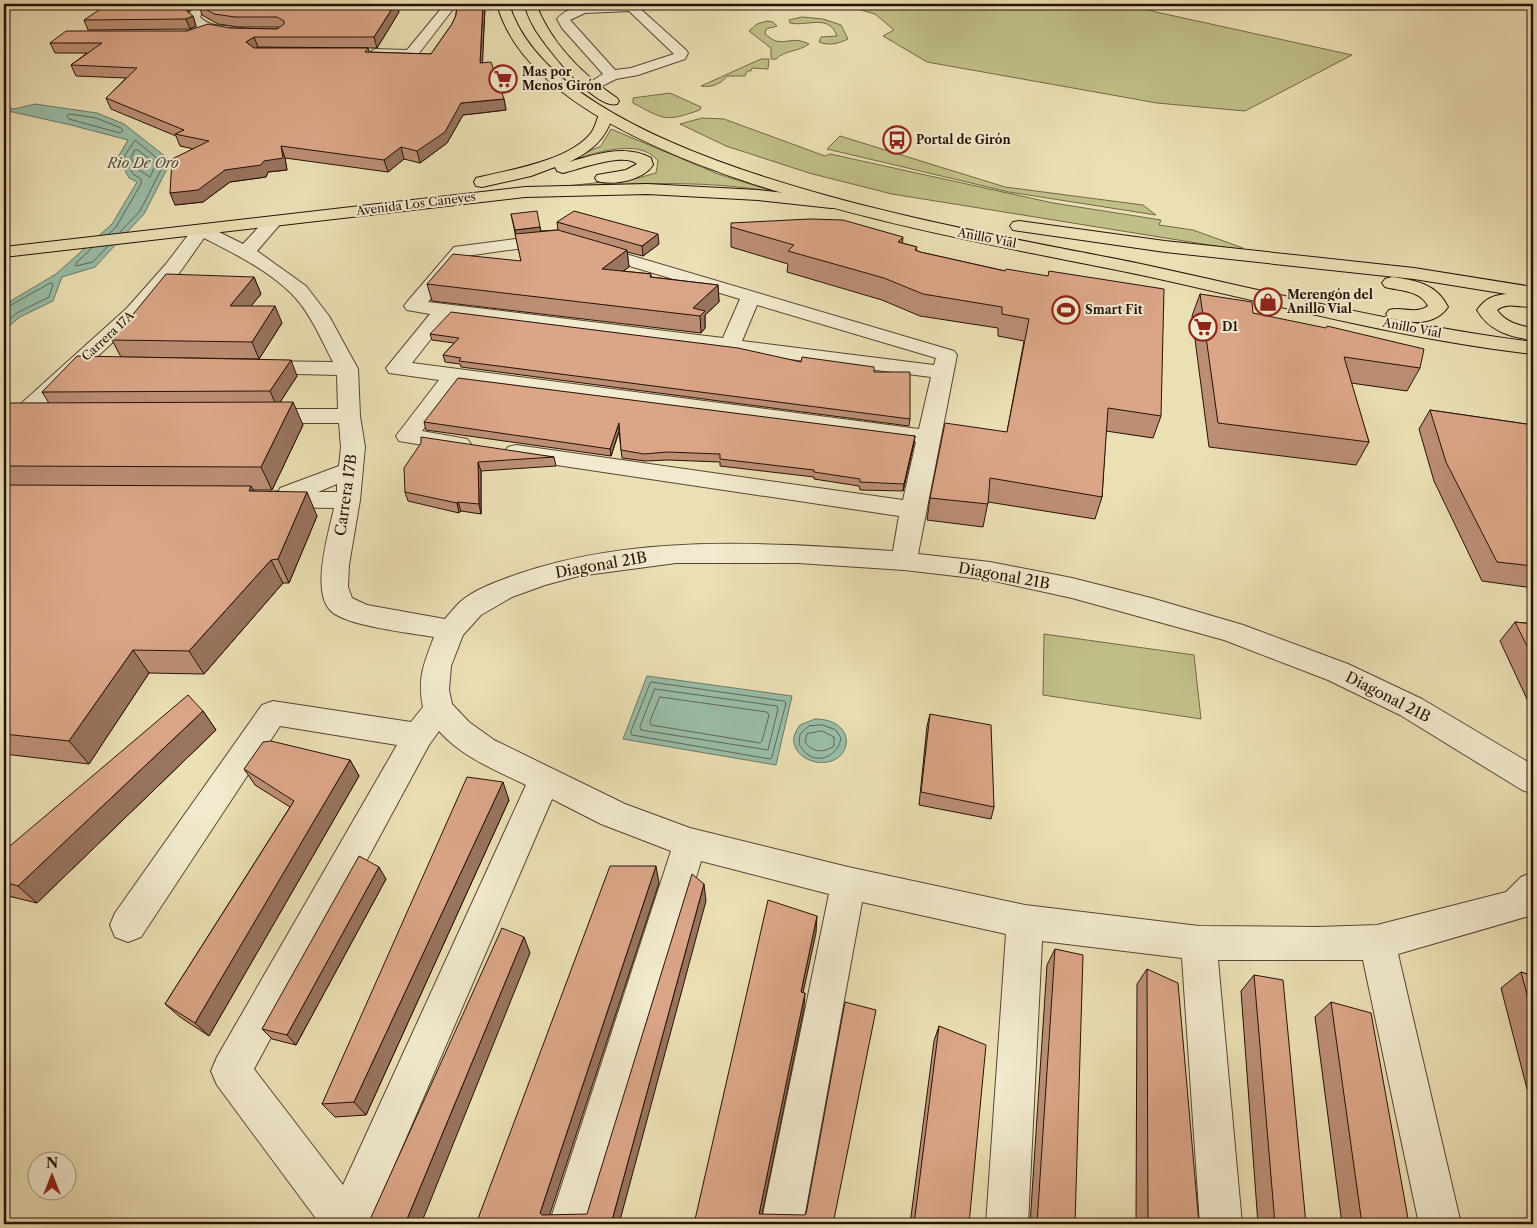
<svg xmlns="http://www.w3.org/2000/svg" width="1537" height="1228" font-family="'Libre Caslon Text',serif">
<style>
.green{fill:#c0bf87;stroke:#736846}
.water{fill:#99bda7;stroke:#6b7867}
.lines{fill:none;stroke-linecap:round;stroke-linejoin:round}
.shore{stroke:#606756;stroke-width:1}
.minor-casing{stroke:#574432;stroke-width:2}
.major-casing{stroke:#261106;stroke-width:2}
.highway-casing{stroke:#261106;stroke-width:2}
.minor{fill:#f2eace;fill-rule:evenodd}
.major{fill:#ebdfb4;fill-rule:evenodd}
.highway{fill:#ebdfb4;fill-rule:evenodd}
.wall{fill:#bc8f75;stroke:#261106}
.shaded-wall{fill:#99745f;stroke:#261106}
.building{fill:#dba688;stroke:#261106}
.labels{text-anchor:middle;stroke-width:4;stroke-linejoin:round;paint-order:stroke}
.far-poi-label{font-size:12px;font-weight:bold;fill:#261106;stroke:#f2eace;text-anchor:start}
.far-street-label{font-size:12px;fill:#261106;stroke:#f2eace}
.far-water-label{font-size:14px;font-style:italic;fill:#4e4d3e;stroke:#f2eace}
.street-label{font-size:15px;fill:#261106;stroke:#f2eace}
</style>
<rect width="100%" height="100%" fill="#ebdfb4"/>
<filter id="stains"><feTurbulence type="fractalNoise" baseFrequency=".004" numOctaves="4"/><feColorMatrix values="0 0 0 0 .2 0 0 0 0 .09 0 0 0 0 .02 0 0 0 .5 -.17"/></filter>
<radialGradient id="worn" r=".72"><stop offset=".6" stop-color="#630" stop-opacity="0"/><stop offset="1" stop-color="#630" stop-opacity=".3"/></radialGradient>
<g class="green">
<polygon points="566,4 716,4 716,7 701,7 576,6"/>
<polygon points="840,4 1130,4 1156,12 1352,55 1245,111 1157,103 927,62 883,36 894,30 875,14"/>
<path d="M802 17 823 19 841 25 848 39C837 44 830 46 819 42L821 37 837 36C829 13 807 27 790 23L789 20Z"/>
<path d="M767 21 773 22 777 26 766 29 765 34C768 36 772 40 776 41 788 44 793 36 809 44 798 52 785 50 776 59H771V48L749 31 757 24Z"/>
<path d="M761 59H769L768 69 752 68 751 71H747L745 76H727C722 84 710 88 701 86Z"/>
<path d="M670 93 701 107 700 110C665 122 665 120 633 103V98Z"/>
<polygon points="702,118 724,119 825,156 830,154 1053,203 1161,220 1159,225 1193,230 1243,248 1234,249 892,194 809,173 726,146 680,124"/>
<path d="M611 129 718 174 782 194C713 179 638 184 567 186L638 178 656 173 658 161C638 135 589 156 562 163L601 146Z"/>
<polygon points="840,136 1005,187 1143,205 1156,215 1009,192 827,149"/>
<polygon points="1044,634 1194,655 1201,719 1043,695"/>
</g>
<g class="water">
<polygon points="35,104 97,113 124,124 171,161 144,214 95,267 62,277 53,301 20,317 4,330 4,305 56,274 112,224 137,182 129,178 118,157 128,140 71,125 4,110 4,106 14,109"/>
<polygon points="647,676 792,696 776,765 623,739"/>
<path d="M815 719C860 719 853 768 816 762 808 760 801 757 797 750 791 741 794 733 800 725Z"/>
</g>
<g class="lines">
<g class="shore">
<polygon points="70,114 96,118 121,128 123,131 120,133 69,119 67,116"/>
<polygon points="135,150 138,150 156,164 150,177 137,169 131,158"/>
<polyline points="109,234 116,227 141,184 141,179 133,174 124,157 135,140 164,164 140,211 120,232"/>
<polyline points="92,248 76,263 76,266 93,262 108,246"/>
<polyline points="4,309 50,283 53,284 49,297 17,313 4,324"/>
<polygon points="651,682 784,701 786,703 772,757 770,759 632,735 631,732"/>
<polygon points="655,689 777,706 778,709 768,750 641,730 640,727"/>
<polygon points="660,697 767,712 769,715 762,741 760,743 651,725 650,722"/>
<path d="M823 725 836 730 841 738C839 753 821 765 807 754 804 752 801 747 799 744L800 734 809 726Z"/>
<path d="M822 731 834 737V746C823 753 813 753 805 742L807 734Z"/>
</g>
<g class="minor-casing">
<g id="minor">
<path d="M195 4H209L203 9 200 17C214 32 237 21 247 32 240 40 209 34 200 29 194 26 191 22 188 17Z"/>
<polygon points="445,4 457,4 416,57 375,57 368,53 375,49 407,50"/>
<path d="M608 4 636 5 686 50 688 53 685 59 638 75 616 79 596 89H586L584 86 603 74 562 28 557 19C568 5 592 5 608 4ZM629 11 674 54 631 68 615 70 570 20 585 13Z"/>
<path d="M273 217 279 218 282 222 257 251 306 286 329 316 358 369 360 416 365 447 360 500 349 565 348 587 352 598 367 605 445 619C450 613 455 607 460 602 476 588 499 581 518 574 638 533 769 543 893 551L899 516 516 459 508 457 504 452 508 447 516 445 903 500 916 442 459 383 422 431 467 439 471 444 467 449 459 451 399 441 396 436 439 380 389 373 386 368 430 314 407 310 404 306 407 302 454 247 553 234 559 235 562 239 559 243 466 256 428 302 723 338 740 299 586 253 583 249 586 245 592 244 954 351 957 355 918 554 990 562 1072 578 1151 598 1243 625 1348 664 1422 699 1533 765V794L1522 790 1400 715 1328 680 1224 640 1072 598 990 580 904 570 798 563H676L579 576 545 585 512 597 481 615 463 635 451 666 449 690 452 704 469 722 494 740 625 804 690 828 848 867 1025 905 1199 926 1318 927 1377 925 1506 892 1521 877 1533 872V912L1529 916 1398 954 1461 1224H1419L1363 960H1218L1242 1224H1200L1182 958 1042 941 1028 1224H986L1006 934 862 902 803 1224H761L829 894 701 861 591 1224H549L671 851 601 824 552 799 369 1224H320L217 1085 211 1071 217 1057 397 745 280 726 141 937 128 942 115 937 110 925 115 913 262 705 273 701 411 722 423 707C417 679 424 663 434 637 412 633 344 626 330 610 311 590 329 532 334 508L273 507 264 505 261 499 264 493 279 491 280 488 339 466 341 447 339 423H263L255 421 252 416 255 411 263 409H338L337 375 258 373 250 372 247 367 250 362 258 361 333 362C321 339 310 312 291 293 266 269 235 254 204 238L180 272 141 316 12 436 4 438V419L127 308 166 264 195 226 201 225 207 226 243 244 267 218ZM757 305 936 358 934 365 742 341ZM449 316 931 377 919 429 412 363ZM337 484V492H318ZM439 731C462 757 495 770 526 785L343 1185 254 1069 429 745Z"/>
</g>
</g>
<g class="major-casing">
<g id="major">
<path d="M606 111 611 112 613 115C606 139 592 151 569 162 596 154 625 144 651 158L653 165C643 180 614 186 597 181L595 178 597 175 626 170 637 164C624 152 580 169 563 173L557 171 555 167 531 176 482 187 476 186 474 182 476 178C509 170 569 161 591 133 596 127 596 118 601 112Z"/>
<polygon points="647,184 758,190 831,198 837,199 840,203 837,207 831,208 758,200 647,194 525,197 4,257 4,247 525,187"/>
</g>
</g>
<g class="highway-casing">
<g id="highway">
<path d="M497 4H509C560 170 990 232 1141 264 1271 292 1400 325 1533 342V354C1400 339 1271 303 1141 275 988 242 543 177 497 4Z"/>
<path d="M524 4H536C551 43 583 75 617 98L619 101 617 104C595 110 546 47 535 29 530 21 527 13 524 4Z"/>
<path d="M1019 221 1165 241 1414 268 1533 287V306C1521 309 1508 301 1497 310 1505 322 1519 326 1533 328V340C1510 337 1489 331 1477 310 1485 299 1493 295 1507 294L1414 279 1165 252 1013 230 1010 226 1013 222Z"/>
<path d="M1392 277C1415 280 1437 284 1448 307 1434 327 1409 323 1389 318L1386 314 1389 310C1402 306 1415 315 1428 306 1420 290 1400 291 1385 287L1382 283 1385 279Z"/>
</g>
</g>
<use href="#minor" class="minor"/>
<use href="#major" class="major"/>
<use href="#highway" class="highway"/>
</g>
<g class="wall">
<polygon points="192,4 188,13 193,16 196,26 190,29 88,30 84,20"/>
<polygon points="457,4 484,4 485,7 482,63 504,99 506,110 463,115 447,143 420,163 404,159 388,172 285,158 287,170 268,172 266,177 230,182 203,202 175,205 194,149 180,146 176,136 111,109 106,98 126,78 76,76 71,65 87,53 55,53 50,43 187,31 230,28 277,29 279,27 238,27 218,24 202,15 199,5 399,12 377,48 258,47 256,48 368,48 369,52 431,54 452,24 456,15"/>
<polygon points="511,214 540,227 541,231 558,230 557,222 659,244 643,256 627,252 629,267 623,271 651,274 651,277 718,285 719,302 705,315 705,328 701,333 432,301 427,284 521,261"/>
<polygon points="731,227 902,243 917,247 916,250 920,252 1005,271 1161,416 1153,438 1106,431 1102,497 1095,519 988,502 983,527 927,520 930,498 1007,432 1024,341 998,336 998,328 920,316 882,300 787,272 788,264 731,247"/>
<polygon points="254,277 261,294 251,306 282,323 259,359 121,357 112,340"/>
<polygon points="1200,294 1253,313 1420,368 1407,391 1351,383 1369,442 1356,465 1209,447 1192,316"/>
<polygon points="430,334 801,362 874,372 910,419 909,426 461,367 460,364 445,362 443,355 454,343 432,340"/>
<polygon points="297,376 280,402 303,425 272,490 253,490 254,491 317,516 289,583 283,583 204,674 149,673 89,764 4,754 4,408 49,403 42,392"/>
<polygon points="1430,410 1533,425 1533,588 1482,581 1434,481 1419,429"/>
<polygon points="424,422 915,436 903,491 860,490 859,486 814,479 814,477 720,466 720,462 668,460 645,461 622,458 619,432 611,456 426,430"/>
<polygon points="421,443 554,457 556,466 481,471 481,514 461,511 459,513 408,501 405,492"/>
<polygon points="1515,622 1533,624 1533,712 1500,641"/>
<polygon points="203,711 216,730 37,903 4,895 4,851"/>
<polygon points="930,714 994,807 991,819 919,805 927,726"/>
<polygon points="350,760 359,776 209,1036 180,1017 165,1004 290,807 255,785 244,769"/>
<polygon points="509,800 366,1115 335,1117 322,1104"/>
<polygon points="386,879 296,1045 272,1039 262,1029"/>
<polygon points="1055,949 1075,1224 1030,1224 1047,965"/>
<polygon points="1147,969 1199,1224 1136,1224 1137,984"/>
<polygon points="1521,972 1533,976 1533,1112 1501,988"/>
<polygon points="1254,975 1306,1224 1258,1224 1241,991"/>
<polygon points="1331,1002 1409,1224 1342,1224 1315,1017"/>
<polygon points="939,1026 969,1224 910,1224 934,1041"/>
</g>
<g class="shaded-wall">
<polygon points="184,4 192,4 186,17 182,7"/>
<polygon points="395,4 397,4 399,12 377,48 374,37"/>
<polygon points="483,4 484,4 485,7 482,74 480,63"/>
<polygon points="193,16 196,26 190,29 186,19"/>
<polygon points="254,37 258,47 249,52 246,42"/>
<polygon points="504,99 506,110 463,115 447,143 420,163 417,151 461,103"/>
<polygon points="281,146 285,158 287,170 268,172 266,177 230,182 203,202 175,205 170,193 225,170 264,161"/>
<polygon points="401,147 404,159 388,172 384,160"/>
<polygon points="540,227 541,233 516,236 515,230"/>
<polygon points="658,234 659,244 643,256 642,246"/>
<polygon points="903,237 901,258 898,242"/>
<polygon points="627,250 629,267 604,285 602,269"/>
<polygon points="254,277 261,294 237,323 230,306"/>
<polygon points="718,285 719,302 705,315 705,328 701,333 700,316 693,308"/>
<polygon points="275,306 282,323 259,359 252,342"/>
<polygon points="291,360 297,376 277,407 270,391"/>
<polygon points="293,402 303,425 272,490 261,467"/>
<polygon points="619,423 619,431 611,456 610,449"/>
<polygon points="915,436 914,444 903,491 904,484"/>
<polygon points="478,462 481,471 481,514 479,504"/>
<polygon points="251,486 263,510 249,491"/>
<polygon points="307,492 317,516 289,583 278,559"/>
<polygon points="458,502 461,511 459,513 457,503"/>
<polygon points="271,560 283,583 204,674 189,651"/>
<polygon points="133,650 149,673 89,764 69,741"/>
<polygon points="203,711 216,730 37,903 18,886"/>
<polygon points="350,760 359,776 209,1036 195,1023"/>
<polygon points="503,782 509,800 366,1115 354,1102"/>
<polygon points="656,866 659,883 547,1223 540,1213"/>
<polygon points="379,867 386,879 296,1045 287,1035"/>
<polygon points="704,884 706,901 619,1224 611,1224"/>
<polygon points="817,916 816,933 800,1007 801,992"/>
<polygon points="524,937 530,953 421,1224 405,1224"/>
<polygon points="805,993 804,1008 760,1224 759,1214"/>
</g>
<g class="building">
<polygon points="108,4 184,4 182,7 193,16 186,19 84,20"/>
<polygon points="200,4 395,4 374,37 254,37 246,42 254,48 368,48 365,52 431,54 452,24 456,15 457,4 483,4 480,63 491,62 504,99 461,103 445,132 417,151 401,147 384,160 281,146 283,158 264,161 261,165 225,170 198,190 170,193 172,159 209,141 175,134 184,130 106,98 137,68 71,65 102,43 50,43 66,31 187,31 208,24 230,28 277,29 284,24 284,21 277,17 235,17 214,14 199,5"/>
<polygon points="537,211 540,227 515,230 511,214"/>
<polygon points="574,211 658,234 642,246 557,222"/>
<polygon points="810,219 843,220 903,237 898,242 917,247 915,250 920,252 1005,271 1006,269 1048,276 1049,271 1164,289 1161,416 1108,408 1102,497 990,478 988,504 930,498 945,423 1007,432 1029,319 1002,314 1002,307 923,294 884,278 788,251 794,245 731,227 731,223"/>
<polygon points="558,230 627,250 602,269 651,274 650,277 718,285 693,308 705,311 700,316 427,284 453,254 521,261 515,234"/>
<polygon points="166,274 254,277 230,306 275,306 252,342 112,340"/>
<polygon points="1200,294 1252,302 1253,313 1326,328 1327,326 1424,349 1420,368 1344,357 1369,442 1218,423"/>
<polygon points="451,312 738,348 801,362 802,357 874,367 874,372 910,372 910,419 459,361 461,358 443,355 459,338 430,334"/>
<polygon points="77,356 291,360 270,391 42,392"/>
<polygon points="458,378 915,436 904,484 860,482 860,479 814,472 814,470 720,459 720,454 667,452 644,454 621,450 619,423 610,449 424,422"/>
<polygon points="293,402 261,467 4,466 4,408 11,403"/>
<polygon points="1430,410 1533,425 1533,566 1497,562 1446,462"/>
<polygon points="421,437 554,457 478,462 479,504 458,502 457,503 405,492 404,468 421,443"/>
<polygon points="4,485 251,486 249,491 307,492 278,559 271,560 189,651 133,650 69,741 4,734"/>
<polygon points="1515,622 1533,624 1533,658"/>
<polygon points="188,695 203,711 18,886 4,882 4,851"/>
<polygon points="930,714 991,725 994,807 921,792"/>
<polygon points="271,741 350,760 195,1023 165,1004 294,801 244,769 263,742"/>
<polygon points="467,777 503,782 354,1102 322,1104"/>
<polygon points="359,856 379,867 287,1035 262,1029"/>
<polygon points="610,866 656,866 540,1213 542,1215 587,1214 692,874 704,884 611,1224 476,1224"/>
<polygon points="768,900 817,916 801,992 805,993 759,1214 804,1215 806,1214 845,1002 876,1010 833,1224 694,1224"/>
<polygon points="502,928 524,937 405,1224 368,1224"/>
<polygon points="1055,949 1083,955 1075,1224 1037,1224"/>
<polygon points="1147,969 1178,983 1199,1224 1148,1224"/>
<polygon points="1521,972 1533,976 1533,1017"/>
<polygon points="1254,975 1283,980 1306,1224 1275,1224"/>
<polygon points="1331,1002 1371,1013 1409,1224 1362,1224"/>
<polygon points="939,1026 986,1045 969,1224 914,1224"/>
</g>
<defs>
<g id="supermarket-ring" transform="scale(1.4375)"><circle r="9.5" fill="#f2eace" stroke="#8f2418" stroke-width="1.5"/><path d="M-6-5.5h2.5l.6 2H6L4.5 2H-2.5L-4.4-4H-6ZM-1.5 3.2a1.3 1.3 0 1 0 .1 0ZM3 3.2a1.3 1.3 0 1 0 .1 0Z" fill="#8f2418"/></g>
<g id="bus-ring" transform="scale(1.4375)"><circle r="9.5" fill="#f2eace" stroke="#8f2418" stroke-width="1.5"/><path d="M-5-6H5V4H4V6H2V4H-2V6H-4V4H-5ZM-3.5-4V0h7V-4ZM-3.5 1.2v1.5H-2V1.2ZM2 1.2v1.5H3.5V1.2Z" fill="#8f2418"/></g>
<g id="shop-ring" transform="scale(1.4375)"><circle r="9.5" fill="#f2eace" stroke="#8f2418" stroke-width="1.5"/><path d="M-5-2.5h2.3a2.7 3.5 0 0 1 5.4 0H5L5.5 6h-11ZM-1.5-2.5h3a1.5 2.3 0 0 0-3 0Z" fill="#8f2418"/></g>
<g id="stadium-ring" transform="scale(1.4375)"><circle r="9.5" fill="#f2eace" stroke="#8f2418" stroke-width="1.5"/><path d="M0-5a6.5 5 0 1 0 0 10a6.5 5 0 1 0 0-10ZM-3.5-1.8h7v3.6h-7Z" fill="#8f2418"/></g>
</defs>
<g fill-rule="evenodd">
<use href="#supermarket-ring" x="503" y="79"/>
<use href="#bus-ring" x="897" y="140"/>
<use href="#shop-ring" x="1268" y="302"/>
<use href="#stadium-ring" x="1066" y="310"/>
<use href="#supermarket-ring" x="1203" y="327"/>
</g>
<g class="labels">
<g class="far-poi-label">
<text x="522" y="76">Mas por<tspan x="522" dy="14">Menos Girón</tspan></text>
<text x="916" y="144">Portal de Girón</text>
<text x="1287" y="299">Merengón del<tspan x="1287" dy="14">Anillo Vial</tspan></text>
<text x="1085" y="314">Smart Fit</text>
<text x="1222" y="331">D1</text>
</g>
<g class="far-street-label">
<text transform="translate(416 204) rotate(-7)" y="4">Avenida Los Caneyes</text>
<text transform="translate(987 238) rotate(11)" y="4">Anillo Víal</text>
<text transform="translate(1412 328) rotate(11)" y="4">Anillo Víal</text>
<text transform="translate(108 336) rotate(-43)" y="4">Carrera 17A</text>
</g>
<g class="far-water-label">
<text x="143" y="168">Rio De Oro</text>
</g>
<g class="street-label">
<text transform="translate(346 495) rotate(-82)" y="5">Carrera 17B</text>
<text transform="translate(601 565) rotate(-10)" y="5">Diagonal 21B</text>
<text transform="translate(1004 576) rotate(10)" y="5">Diagonal 21B</text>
<text transform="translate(1388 697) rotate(27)" y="5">Diagonal 21B</text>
</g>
</g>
<rect width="1537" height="1228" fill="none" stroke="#ebdfb4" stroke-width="20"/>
<rect x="5" y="5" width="1527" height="1218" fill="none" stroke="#261106" stroke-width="2.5"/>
<rect x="10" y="10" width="1517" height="1208" fill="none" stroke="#261106"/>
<g transform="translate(52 1176)"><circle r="24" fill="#f2eace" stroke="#a0937e"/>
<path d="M0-4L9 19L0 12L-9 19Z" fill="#8f2418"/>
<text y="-8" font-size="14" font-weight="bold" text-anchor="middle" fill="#261106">N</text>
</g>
<rect width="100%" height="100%" filter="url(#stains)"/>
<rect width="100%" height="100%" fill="url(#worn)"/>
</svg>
